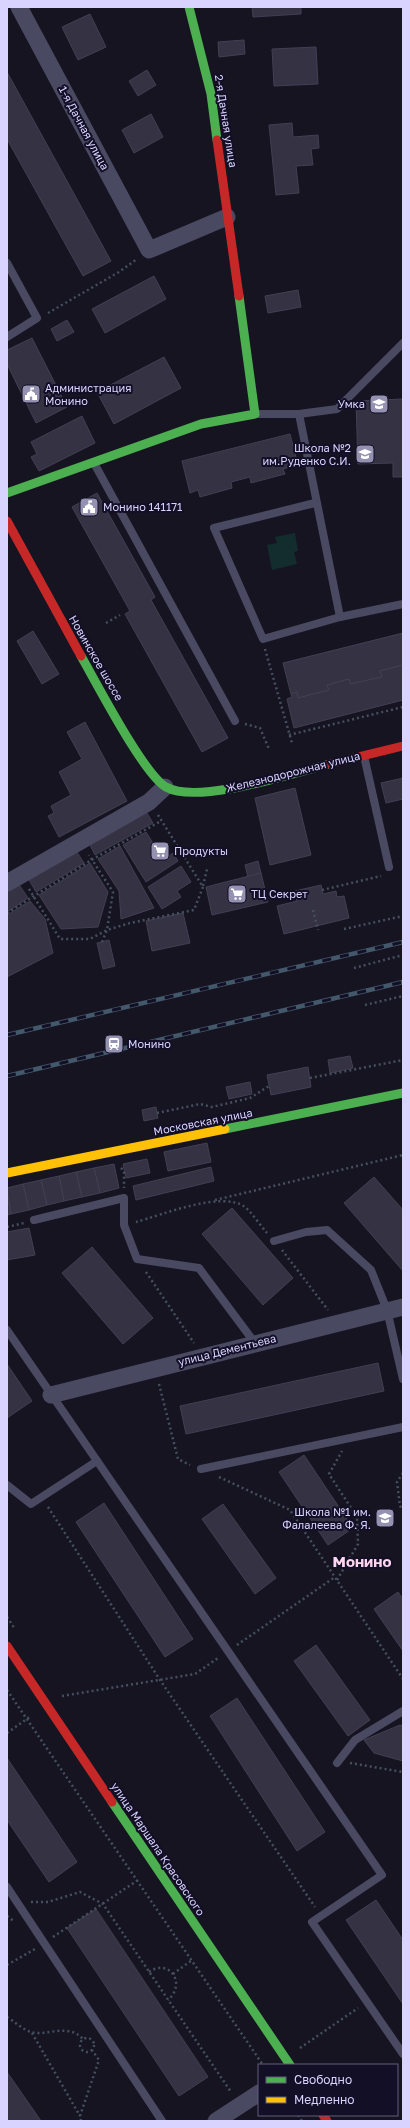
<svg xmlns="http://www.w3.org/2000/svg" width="410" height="2128" font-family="'Golos Text',sans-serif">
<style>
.green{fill:#132c2d}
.building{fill:#343243;stroke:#433f54}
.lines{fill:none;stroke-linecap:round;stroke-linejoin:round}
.path{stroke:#44505f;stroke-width:2.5;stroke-dasharray:2 3;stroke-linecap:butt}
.lane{stroke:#4a4962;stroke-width:8}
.street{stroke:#4a4962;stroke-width:17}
.fast{stroke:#4caf50;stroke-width:9}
.slow{stroke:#ffc107;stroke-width:9}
.jam{stroke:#c62828;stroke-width:9}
.rail-casing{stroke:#43596b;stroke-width:4.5}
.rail{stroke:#130f26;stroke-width:3;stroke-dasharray:9;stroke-linecap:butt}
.labels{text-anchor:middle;stroke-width:4;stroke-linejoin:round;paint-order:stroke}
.street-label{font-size:11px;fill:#d9d4ff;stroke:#130f26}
.poi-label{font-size:11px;fill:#d9d4ff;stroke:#130f26;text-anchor:start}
.district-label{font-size:15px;font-weight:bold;fill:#ffd6f0;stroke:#130f26}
</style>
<rect width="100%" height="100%" fill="#161421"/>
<polygon class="green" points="295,533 298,551 294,552 297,564 272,570 267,545 277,543 275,537"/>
<g class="building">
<polygon points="252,7 301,7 301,14 253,17"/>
<polygon points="90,14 106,47 78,60 62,27"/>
<polygon points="244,40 245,54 219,57 218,42"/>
<polygon points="316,47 318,84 274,86 272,49"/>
<polygon points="147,70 156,85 138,96 129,81"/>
<polygon points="7,72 111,261 83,276 7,139"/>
<polygon points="151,114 163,137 134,153 122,130"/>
<polygon points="292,123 293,137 318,135 319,148 311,149 313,165 296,166 299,193 276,195 269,125"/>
<polygon points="154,276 166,299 105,333 92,309"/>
<polygon points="298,290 301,307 268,313 265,296"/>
<polygon points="67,320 74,332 57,341 51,329"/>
<polygon points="32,338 67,407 36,423 7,364 7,350"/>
<polygon points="164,357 181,388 114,424 97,392"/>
<polygon points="403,399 403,477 393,477 393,463 358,464 356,401"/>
<polygon points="82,416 95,443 39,471 31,457 37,454 31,442"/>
<polygon points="290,434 298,465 283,469 285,474 251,483 250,477 231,482 232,488 200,497 198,490 190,493 182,461"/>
<polygon points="97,493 155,597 151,600 228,738 202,752 125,614 130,611 72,507"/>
<polygon points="33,631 59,674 42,684 17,641"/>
<polygon points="403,633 403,665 380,671 382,677 350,684 349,679 327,685 329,690 298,698 297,692 291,694 283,663"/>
<polygon points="403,665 403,700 294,728 287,699 292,697 291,694 297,692 298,698 329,690 327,685 349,679 350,684 382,677 380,671"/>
<polygon points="85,722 127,801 59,837 48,816 54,813 51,806 71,795 59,772 82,759 67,732"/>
<polygon points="403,778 403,799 386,803 381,783"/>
<polygon points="295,788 311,855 270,865 255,798"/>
<polygon points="145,810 153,823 95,855 88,841"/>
<polygon points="146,832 156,848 161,844 169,856 173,853 178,861 146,882 123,845"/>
<polygon points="120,846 154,908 121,919 119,891 98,859"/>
<polygon points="75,849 84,863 36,892 28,878"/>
<polygon points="258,861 261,873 248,877 245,865"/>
<polygon points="90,863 108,892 98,927 61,929 39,895"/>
<polygon points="181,866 191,882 177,891 181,897 162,909 148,887"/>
<polygon points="261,873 268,902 212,915 206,887"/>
<polygon points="16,880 28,898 7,912 7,887"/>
<polygon points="321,885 323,894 336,891 337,897 344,896 349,918 284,934 277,906 297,901 295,891"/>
<polygon points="30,901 45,919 53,953 7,977 7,915"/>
<polygon points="183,913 190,943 152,951 146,921"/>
<polygon points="109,940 115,966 103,969 97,943"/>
<polygon points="350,1056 353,1068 330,1073 328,1060"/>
<polygon points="308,1067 311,1087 271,1095 267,1075"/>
<polygon points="250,1082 252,1094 229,1099 226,1087"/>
<polygon points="156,1107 158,1118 144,1121 142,1110"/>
<polygon points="207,1143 211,1162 168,1171 164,1152"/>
<polygon points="147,1159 150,1173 126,1178 123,1164"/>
<polygon points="114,1164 119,1188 100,1193 94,1168"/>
<polygon points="211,1167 214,1181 136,1200 133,1186"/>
<polygon points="94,1168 100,1193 82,1197 76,1172"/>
<polygon points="76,1172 82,1197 64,1201 59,1176"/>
<polygon points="59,1176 64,1201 47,1205 41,1180"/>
<polygon points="374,1177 403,1210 403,1271 344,1203"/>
<polygon points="41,1180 47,1205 29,1210 23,1184"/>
<polygon points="23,1184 29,1210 11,1214 7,1188"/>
<polygon points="7,1195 11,1214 7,1215"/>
<polygon points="232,1208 293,1278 263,1305 202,1234"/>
<polygon points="29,1228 35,1255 7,1260 7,1232"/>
<polygon points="92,1247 153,1318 123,1344 62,1273"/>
<polygon points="378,1363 384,1391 186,1434 180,1406"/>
<polygon points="7,1364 32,1401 7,1418"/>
<polygon points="304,1455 353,1528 328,1545 279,1472"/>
<polygon points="104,1503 193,1639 165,1657 76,1522"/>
<polygon points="223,1504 276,1578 255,1594 202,1519"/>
<polygon points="398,1592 403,1599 403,1651 374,1609"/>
<polygon points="316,1645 370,1720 348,1736 294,1661"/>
<polygon points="237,1698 325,1832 297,1851 210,1716"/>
<polygon points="400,1725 403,1726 403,1761 374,1753 364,1740"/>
<polygon points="7,1758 77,1862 49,1882 7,1820"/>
<polygon points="376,1900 403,1940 403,2004 346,1920"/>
<polygon points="96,1909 208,2077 179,2096 67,1928"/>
<polygon points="7,2072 41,2121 7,2121"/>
</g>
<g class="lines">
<g class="path">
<polyline points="48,313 119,272 137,259"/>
<polyline points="106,623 120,615"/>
<polyline points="265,649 292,743"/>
<polyline points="245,724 260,728 269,749"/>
<polyline points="289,735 403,707"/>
<polyline points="203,886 207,869"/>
<polyline points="29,889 60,939 90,939 107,930 113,892 89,855"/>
<polyline points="322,890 381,876"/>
<polyline points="313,910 318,930"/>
<polyline points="7,913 93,859 161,821"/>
<polyline points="344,929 403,916"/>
<polyline points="102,942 107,930 130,923 194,910 203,887 158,815"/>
<polyline points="354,968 403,955"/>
<polyline points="365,1005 403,996"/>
<polyline points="310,1078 403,1060"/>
<polyline points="157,1113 200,1104 212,1107 250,1098 269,1086"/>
<polyline points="121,1168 124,1171 124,1188"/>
<polyline points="215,1200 403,1155"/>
<path d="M136 1222C162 1215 222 1190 245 1207 253 1214 260 1225 267 1233"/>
<polyline points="7,1227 24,1223"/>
<polyline points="282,1250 328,1310"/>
<polyline points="146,1272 194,1343"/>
<polyline points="159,1384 178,1459 190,1465"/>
<polyline points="403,1473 397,1482 400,1506 403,1510"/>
<polyline points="219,1477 290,1510 403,1679"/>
<polyline points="48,1507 160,1680 315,1907"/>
<polyline points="337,1580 358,1544 357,1517 329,1474 342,1451"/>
<polyline points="7,1617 15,1629"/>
<polyline points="237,1645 335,1577"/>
<polyline points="7,1690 263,2065"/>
<polyline points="62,1696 195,1674 218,1658"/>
<polyline points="7,1733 31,1716"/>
<polyline points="350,1763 403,1772"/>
<polyline points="31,1902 48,1902 80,1892 103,1904 231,2092"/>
<polyline points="7,1916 15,1922"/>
<polyline points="53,1937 138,1880"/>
<polyline points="7,1965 35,1949"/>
<path d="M149 1972C169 1958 187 1983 168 2000"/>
<polyline points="173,1974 192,1960"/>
<path d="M7 2017C14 2021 23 2030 31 2032 47 2037 67 2022 83 2039"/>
<polyline points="32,2033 80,2116"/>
<circle cx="87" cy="2045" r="7"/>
<polyline points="300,2048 358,2008"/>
<polyline points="298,2115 302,2121"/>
<polyline points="81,2121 80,2116 99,2060 92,2050"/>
</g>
<g class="lane">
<polyline points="7,263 37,318 7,337"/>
<polyline points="255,414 299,414 340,617"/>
<polyline points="299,414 337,409 403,343"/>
<polyline points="94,463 235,721"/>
<polyline points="315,503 214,528 263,639 340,617 403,604"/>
<polyline points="364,756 389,867"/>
<polyline points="34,1220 124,1198 124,1225 137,1259 199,1268 255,1343"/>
<polyline points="274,1241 306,1232 327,1230 371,1270 387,1310 403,1379"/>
<polyline points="7,1330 382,1875 312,1922 403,2054"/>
<polyline points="201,1469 403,1427"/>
<polyline points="7,1485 31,1504 97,1461"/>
<polyline points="337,1763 355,1740 403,1711"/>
<polyline points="7,1887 162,2121"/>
</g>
<g class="street">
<polyline points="19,7 149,250 227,217"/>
<polyline points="7,883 149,802 165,787"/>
<polyline points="51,1395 403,1307"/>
<polyline points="216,2121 259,2093"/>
</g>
<g class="fast">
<polyline points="189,7 211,94 217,140"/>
<polyline points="7,493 201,424 255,414 239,296"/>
<path d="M81 656C96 682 144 775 166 787 198 805 293 773 329 764"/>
<polyline points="225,1129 403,1093"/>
<polyline points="112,1802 290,2065"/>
</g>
<polyline class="slow" points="7,1173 225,1129"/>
<g class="jam">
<polyline points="217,140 239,296"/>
<polyline points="7,521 81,656"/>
<polyline points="329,764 403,746"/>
<polyline points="7,1646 112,1802"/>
<polyline points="323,2115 327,2121"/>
</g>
<g class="rail-casing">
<g id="rail">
<polyline points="7,1035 403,942"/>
<polyline points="7,1076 403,982"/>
</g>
</g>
<use href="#rail" class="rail"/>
</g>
<defs>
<g id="civic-square" transform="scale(1)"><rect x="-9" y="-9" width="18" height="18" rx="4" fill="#9591b1" stroke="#130f26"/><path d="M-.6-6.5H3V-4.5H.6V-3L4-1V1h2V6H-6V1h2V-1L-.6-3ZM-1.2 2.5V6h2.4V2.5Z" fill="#fff"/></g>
<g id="school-square" transform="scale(1)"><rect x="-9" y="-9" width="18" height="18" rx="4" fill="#9591b1" stroke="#130f26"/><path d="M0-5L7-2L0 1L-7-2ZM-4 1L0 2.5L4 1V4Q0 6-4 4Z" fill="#fff"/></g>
<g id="supermarket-square" transform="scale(1)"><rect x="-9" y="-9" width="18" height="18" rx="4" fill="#9591b1" stroke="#130f26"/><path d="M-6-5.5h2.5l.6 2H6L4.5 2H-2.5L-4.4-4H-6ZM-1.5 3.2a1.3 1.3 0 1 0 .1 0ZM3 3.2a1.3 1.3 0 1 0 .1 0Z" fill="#fff"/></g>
<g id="station-square" transform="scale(1)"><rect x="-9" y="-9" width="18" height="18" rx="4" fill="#9591b1" stroke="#130f26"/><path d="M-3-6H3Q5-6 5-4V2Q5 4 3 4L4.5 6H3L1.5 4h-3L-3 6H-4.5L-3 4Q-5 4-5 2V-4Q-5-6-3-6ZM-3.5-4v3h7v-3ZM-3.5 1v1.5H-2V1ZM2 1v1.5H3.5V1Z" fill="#fff"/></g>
</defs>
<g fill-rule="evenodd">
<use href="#civic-square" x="31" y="394"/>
<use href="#school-square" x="379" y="404"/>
<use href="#school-square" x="365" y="454"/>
<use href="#civic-square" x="89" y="507"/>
<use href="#supermarket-square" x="160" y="851"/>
<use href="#supermarket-square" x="237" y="894"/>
<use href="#station-square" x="114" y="1044"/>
<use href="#school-square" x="385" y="1518"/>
</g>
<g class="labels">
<g class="street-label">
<text transform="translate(226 121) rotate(81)" y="4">2-я Дачная улица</text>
<text transform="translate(84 128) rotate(62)" y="4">1-я Дачная улица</text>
<text transform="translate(96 658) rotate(60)" y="4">Новинское шоссе</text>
<text transform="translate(293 772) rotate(-14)" y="4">Железнодорожная улица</text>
<text transform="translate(203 1122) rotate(-11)" y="4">Московская улица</text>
<text transform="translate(227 1350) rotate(-14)" y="4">улица Дементьева</text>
<text transform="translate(158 1849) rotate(56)" y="4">улица Маршала Красовского</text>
</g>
<g class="poi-label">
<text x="45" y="392">Администрация<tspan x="45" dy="13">Монино</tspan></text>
<text x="365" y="408" text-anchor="end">Умка</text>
<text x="351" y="452" text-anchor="end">Школа №2<tspan x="351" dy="13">им.Руденко С.И.</tspan></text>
<text x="103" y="511">Монино 141171</text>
<text x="174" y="855">Продукты</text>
<text x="251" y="898">ТЦ Секрет</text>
<text x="128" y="1048">Монино</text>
<text x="371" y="1516" text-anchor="end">Школа №1 им.<tspan x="371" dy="13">Фалалеева Ф. Я.</tspan></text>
</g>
<g class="district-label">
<text x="362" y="1567">Монино</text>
</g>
</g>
<rect width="410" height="2128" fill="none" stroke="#d9d4ff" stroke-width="16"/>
<rect x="258" y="2064" width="140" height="52" fill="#130f26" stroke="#625e7d"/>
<rect x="266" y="2077" width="20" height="6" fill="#4caf50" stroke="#625e7d"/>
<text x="294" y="2084" font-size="12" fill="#d9d4ff">Свободно</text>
<rect x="266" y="2097" width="20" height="6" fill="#ffc107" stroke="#625e7d"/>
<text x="294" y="2104" font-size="12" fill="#d9d4ff">Медленно</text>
</svg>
